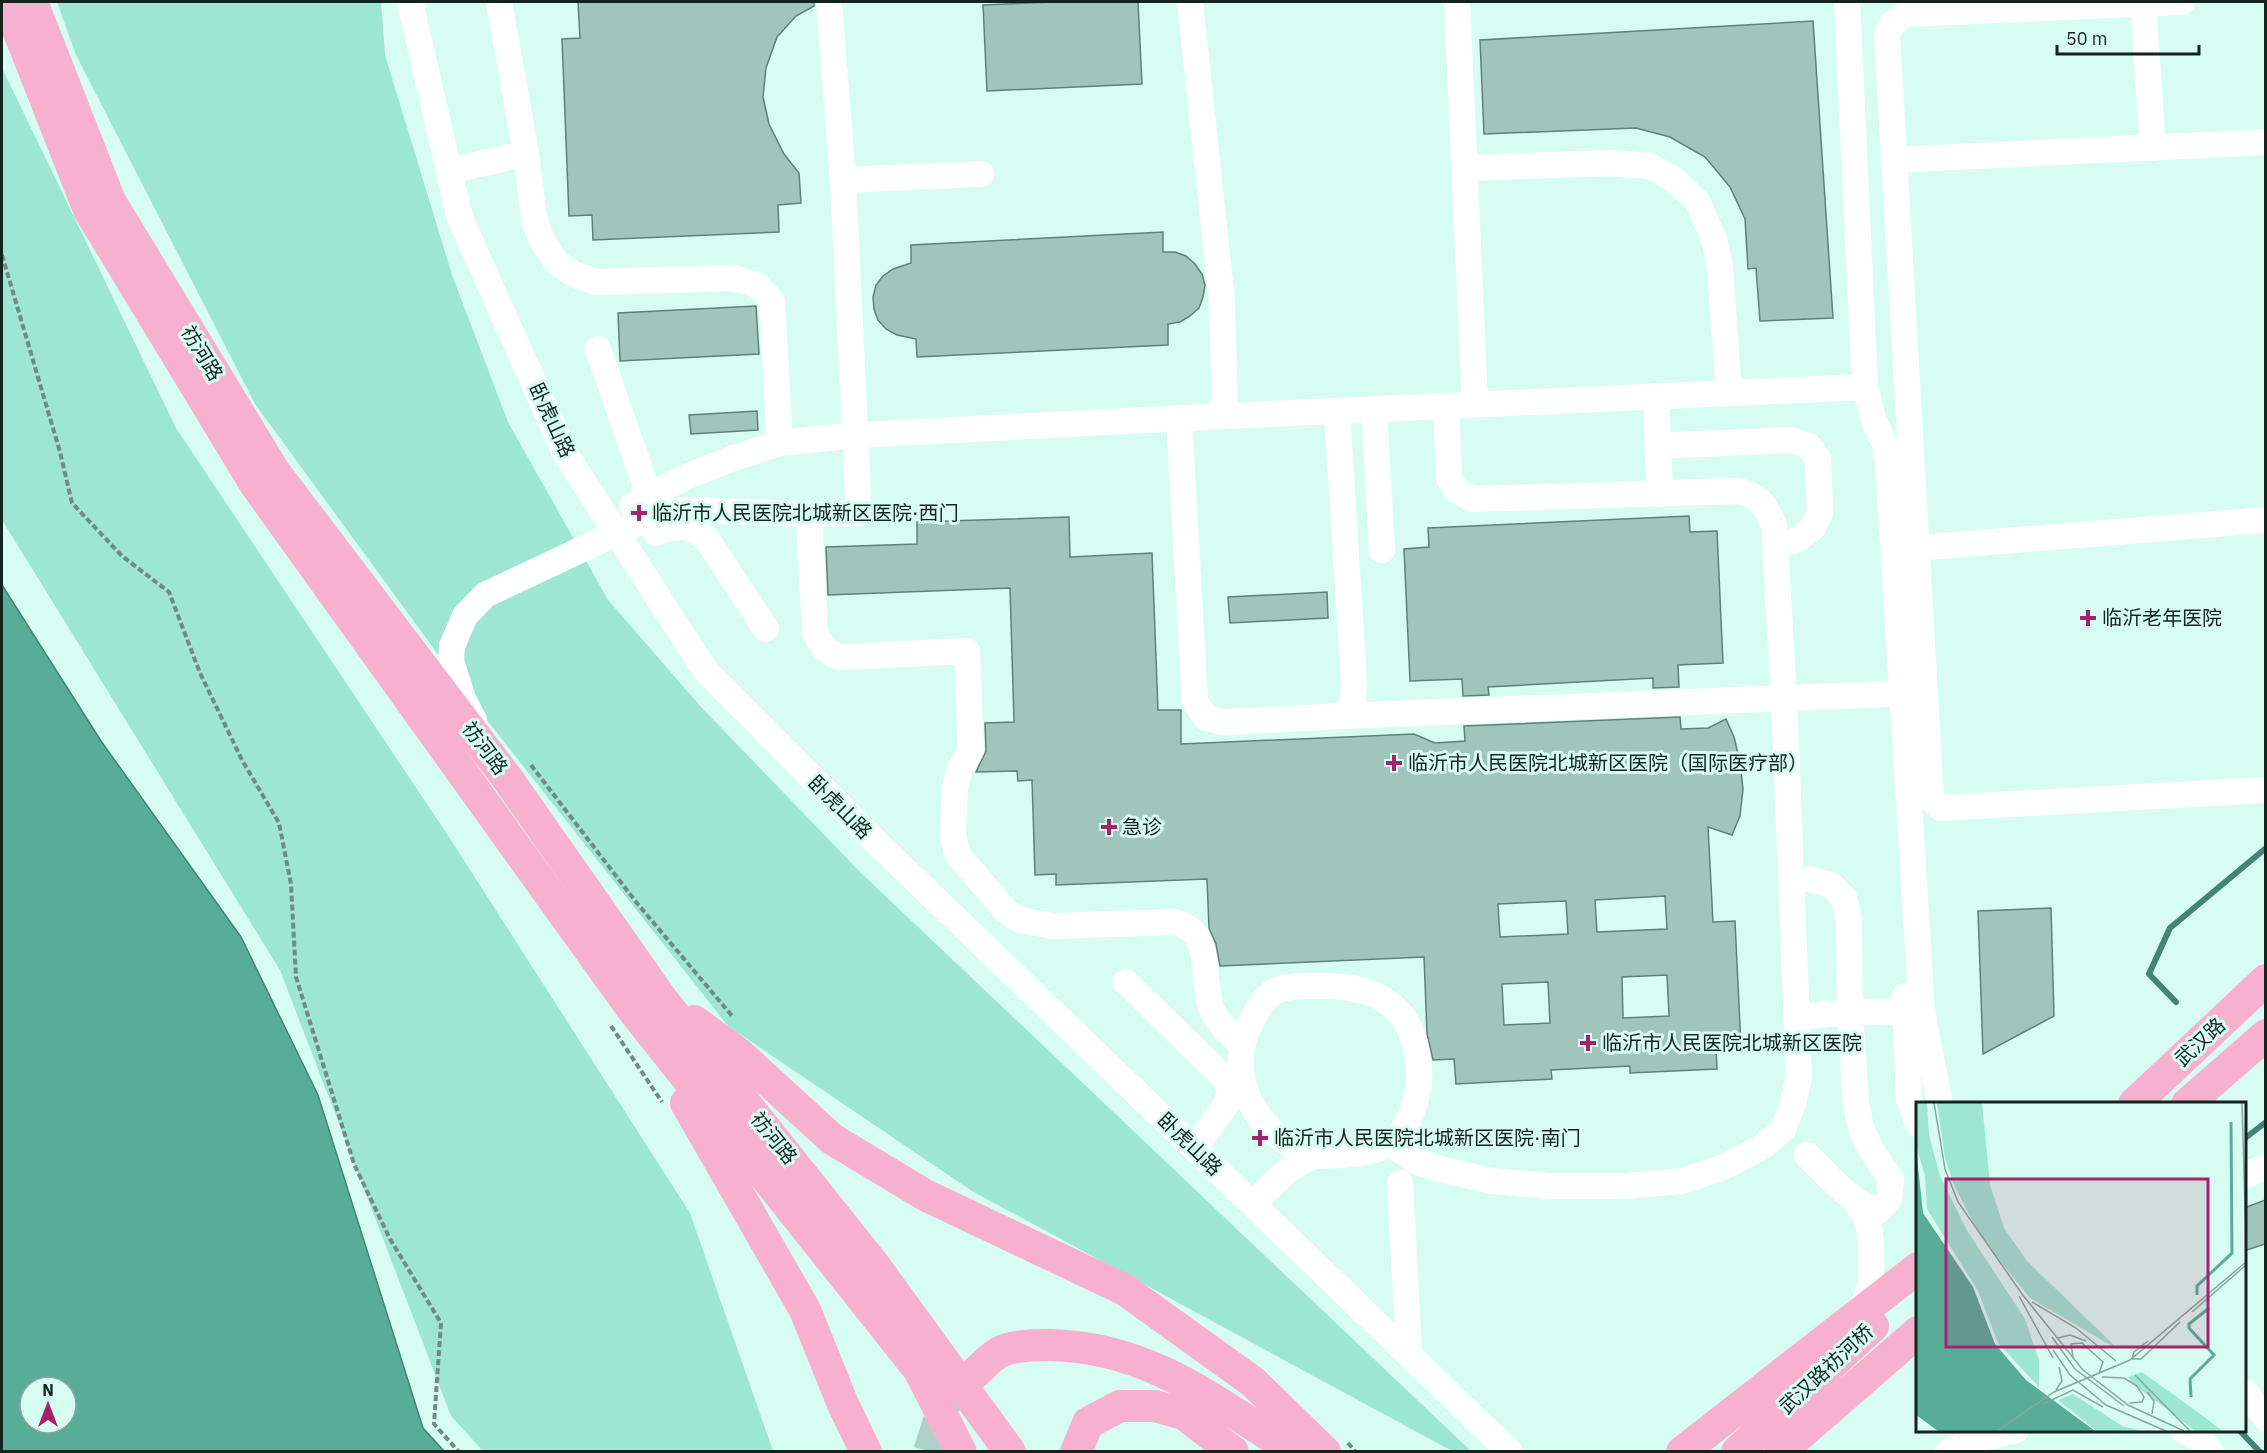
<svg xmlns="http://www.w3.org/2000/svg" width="2267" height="1453" font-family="'IBM Plex Sans','Noto Sans SC',sans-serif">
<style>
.green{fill:#9de6d2}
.water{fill:#58ad98;stroke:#448474;stroke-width:1.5;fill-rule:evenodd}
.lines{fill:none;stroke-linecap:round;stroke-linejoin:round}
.stream{stroke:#448474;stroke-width:6}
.building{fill:#a0c5ba;stroke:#5f8278;stroke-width:1.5;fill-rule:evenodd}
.major-tunnel{stroke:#b0d1c8;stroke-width:32;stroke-dasharray:32 16;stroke-linecap:butt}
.path{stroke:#718a83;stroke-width:4;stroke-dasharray:6 3;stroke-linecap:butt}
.minor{stroke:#fff;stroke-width:26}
.major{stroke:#f8b0d1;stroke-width:32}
.poi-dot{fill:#a8226b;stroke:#d7fdf2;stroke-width:2}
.labels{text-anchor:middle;stroke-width:6;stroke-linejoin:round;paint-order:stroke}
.street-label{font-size:20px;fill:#15231f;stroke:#d7fdf2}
.poi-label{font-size:20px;fill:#15231f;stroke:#d7fdf2;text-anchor:start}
.inset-river{fill:none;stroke:#58ad98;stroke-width:3}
.inset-road{fill:none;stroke:#89a69e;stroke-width:1.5}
.view{fill:#a8226b;fill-opacity:0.15;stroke:#a8226b;stroke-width:3}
.inset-edge{fill:none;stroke:#15231f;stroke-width:3}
</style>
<rect width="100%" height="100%" fill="#d7fdf2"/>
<g class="green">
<polygon points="57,2 381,2 385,55 452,275 508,422 608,600 701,707 861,873 1471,1451 1452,1451 972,1191 728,1026 475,705 255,404 76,55"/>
<polygon points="2,68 176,428 447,834 690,1213 773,1451 483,1451 451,1416 280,970 2,520"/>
</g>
<path class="water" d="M2 585 101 741 241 937 318 1095 423 1428 444 1451H2ZM30 1387H66V1423H30Z"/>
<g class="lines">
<g class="stream">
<polyline points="2176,1002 2149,974 2170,928 2266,848"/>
<polyline points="2244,1139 2266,1122"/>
<polyline points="2239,1430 2260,1452"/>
</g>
</g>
<g class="building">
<polygon points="578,2 814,2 814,6 796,16 777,37 766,68 763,97 769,124 784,154 799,173 801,203 778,205 779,232 593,240 592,215 569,216 562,39 580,38"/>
<polygon points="1054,2 1138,2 1142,84 987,91 983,5"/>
<polygon points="1813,21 1833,318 1760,321 1756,268 1748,269 1745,219 1730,187 1705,157 1670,137 1636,128 1484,134 1480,40"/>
<polygon points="1163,232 1163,252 1175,252 1186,256 1195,264 1202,274 1205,285 1203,297 1199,308 1190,316 1180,322 1168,324 1168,345 917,357 916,339 897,335 886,329 878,320 874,309 873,297 876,285 883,276 893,269 911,263 911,245"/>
<polygon points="756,306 759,354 620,361 618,313"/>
<polygon points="757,411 758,430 691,434 689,415"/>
<polygon points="1689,516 1690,532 1717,531 1723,663 1678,665 1679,687 1653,688 1653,678 1488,687 1489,695 1463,696 1462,679 1410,681 1404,549 1429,547 1428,528"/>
<path d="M1069 517 1070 557 1152 553 1158 710H1181V744L1414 734 1435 743 1465 741 1464 726 1680 717 1681 729 1708 728 1726 719 1734 737 1740 762 1743 789 1740 816 1732 835 1708 827 1713 922 1735 921 1741 1047 1716 1048 1717 1069 1630 1073V1066L1551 1070 1552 1079 1456 1084 1454 1059 1433 1060 1427 1034 1424 957 1220 966 1216 944 1209 928 1207 879 1056 885V874L1035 875 1032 780 1018 781 1017 771 976 772 986 751 985 723 1014 722 1010 588 828 595 826 547 917 544V522ZM1665 896 1667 929 1597 932 1595 900ZM1566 901 1568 934 1500 937 1498 904ZM1667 975 1669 1016 1623 1018 1622 977ZM1548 982 1550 1023 1504 1025 1502 984Z"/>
<polygon points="1327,592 1328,618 1230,623 1228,597"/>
<polygon points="2051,908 2054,1016 1983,1054 1978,911"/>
<polygon points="2265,1200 2265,1244 2244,1251 2244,1208"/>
</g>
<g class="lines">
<polyline class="major-tunnel" points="929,1452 946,1400 952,1395"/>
<g class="path">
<polyline points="2,255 60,452 72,503 122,556 169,592 200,673 242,760 279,823 291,884 296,977 354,1164 390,1239 441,1323 434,1424 459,1452"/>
<polyline points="531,765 636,902 733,1017"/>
<polyline points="611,1026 662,1102"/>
<polyline points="1348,1443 1356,1452"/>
</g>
<g class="minor">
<polyline points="410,2 460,218 565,453 705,670 877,843 1510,1452"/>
<polyline points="499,2 526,153 534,219 542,240 556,262 575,275 597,282 734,278 757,285 772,301 780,443"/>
<path d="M829 2 843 180 859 513 809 514 815 632C821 646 826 652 840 657L967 651 971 751 959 770 955 788 953 835 957 854 1007 912 1020 920 1053 926 1176 922C1216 935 1199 977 1212 1010 1218 1023 1231 1035 1242 1045"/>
<polyline points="1190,2 1222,302 1225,416"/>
<polyline points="1457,2 1475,404"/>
<polyline points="1847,2 1865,387"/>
<polyline points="2182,2 1905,14 1891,25 1887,35 1931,799 1941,808 2266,790"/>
<polyline points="2143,3 2153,148"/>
<polyline points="1894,160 2266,142"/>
<polyline points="1465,168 1611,163 1650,166 1673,179 1697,201 1714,239 1720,268 1729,393"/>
<polyline points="450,171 526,153"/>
<polyline points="843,180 981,174"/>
<polyline points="598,349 645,484 643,500 632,506"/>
<polyline points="1656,396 1660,494"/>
<polyline points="1374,409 1382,550"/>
<polyline points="1179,418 1195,702 1206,718 1223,722 1344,716 1353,703 1354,682 1337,411"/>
<polyline points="1657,446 1791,440 1809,446 1818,459 1820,513 1812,529 1795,541"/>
<polyline points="643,500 683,478 731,459 780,443 856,435 1225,416 1865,387 1874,421 1885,444 1888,462 1922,1012 1940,1104"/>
<polyline points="656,533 664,529 687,526 707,539 766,629"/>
<polyline points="1916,548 2266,520"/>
<polyline points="1344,716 1887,694"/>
<polyline points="474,720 463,699 451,661 452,646 465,616 485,595 657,514 687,510 809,514"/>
<polyline points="1126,982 1225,1079 1230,1092 1227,1103 1195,1148"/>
<polyline points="1905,996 1909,1099 1918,1124"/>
<polyline points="1798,1017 1850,1012 1922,1012"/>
<path d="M1390 1143 1415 1161 1443 1170 1492 1181 1550 1186H1625L1682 1181 1721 1168 1762 1147 1783 1129 1793 1104 1799 1076 1784 698 1774 525C1765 505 1761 496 1738 491L1472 499 1456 490 1449 478 1446 406"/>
<path d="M1807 1155C1828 1175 1850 1204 1879 1210L1889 1199 1891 1179 1871 1150 1861 1128 1856 1104 1850 1012 1849 920 1844 898 1831 885 1810 879"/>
<polyline points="2244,1176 2266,1166"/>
<polyline points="1400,1183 1409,1353"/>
<polyline points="1853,1198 1868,1220 1871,1242 1871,1284 1861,1312"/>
<path d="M1253 1204C1268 1189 1290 1165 1309 1158 1319 1154 1330 1156 1341 1155 1360 1154 1386 1151 1399 1135 1413 1118 1421 1088 1419 1067 1414 1006 1377 985 1320 986 1306 986 1289 985 1275 991 1265 997 1260 1005 1255 1015 1239 1040 1236 1069 1248 1097 1263 1129 1287 1150 1323 1155"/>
<polyline points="2244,1391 2266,1418"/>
<polyline points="2183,1430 2198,1438 2211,1452"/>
<polyline points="1948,1452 1974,1440 2016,1430"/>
</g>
<g class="major">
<polyline points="7,2 89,210 255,484 632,1009 919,1370 961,1452"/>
<polyline points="32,2 110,201 274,471 507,778 661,998 875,1266 1010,1452"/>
<polyline points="694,1021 738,1053 832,1139 925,1195 1125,1290 1253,1382 1325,1452"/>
<polyline points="686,1103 805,1310 842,1402 866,1452"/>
<polyline points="2134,1104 2266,980"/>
<polyline points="2187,1104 2266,1035"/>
<path d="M972 1376C981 1368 990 1357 1000 1352 1014 1345 1036 1345 1050 1345 1145 1347 1208 1396 1284 1445L1291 1452"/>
<polyline points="1076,1452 1088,1423 1120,1406 1155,1406 1184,1414 1233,1452"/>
<polyline points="1682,1452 1918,1268"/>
<polyline points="1737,1452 1873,1326"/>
<polyline points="1780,1452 1918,1332"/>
</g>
</g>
<g class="poi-dot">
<path d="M636 504h6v6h6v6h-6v6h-6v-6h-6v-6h6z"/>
<path d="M2085 609h6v6h6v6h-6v6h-6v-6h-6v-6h6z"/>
<path d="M1391 754h6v6h6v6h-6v6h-6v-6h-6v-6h6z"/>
<path d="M1106 818h6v6h6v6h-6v6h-6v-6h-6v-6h6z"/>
<path d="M1585 1034h6v6h6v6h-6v6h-6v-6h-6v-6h6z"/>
<path d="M1257 1129h6v6h6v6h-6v6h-6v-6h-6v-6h6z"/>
</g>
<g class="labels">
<g class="street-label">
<text transform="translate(202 353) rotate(59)" y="7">祊河路</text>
<text transform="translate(552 420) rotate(65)" y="7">卧虎山路</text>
<text transform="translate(485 748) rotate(53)" y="7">祊河路</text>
<text transform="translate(840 807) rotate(45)" y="7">卧虎山路</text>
<text transform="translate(2200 1042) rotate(-43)" y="7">武汉路</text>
<text transform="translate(774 1138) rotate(51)" y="7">祊河路</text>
<text transform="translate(1190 1144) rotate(44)" y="7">卧虎山路</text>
<text transform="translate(1826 1369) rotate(-43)" y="7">武汉路祊河桥</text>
</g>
<g class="poi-label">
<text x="652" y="520">临沂市人民医院北城新区医院·西门</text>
<text x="2102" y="625">临沂老年医院</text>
<text x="1408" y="770">临沂市人民医院北城新区医院（国际医疗部）</text>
<text x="1122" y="834">急诊</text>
<text x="1602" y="1050">临沂市人民医院北城新区医院</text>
<text x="1274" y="1145">临沂市人民医院北城新区医院·南门</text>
</g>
</g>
<g transform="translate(1916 1102)">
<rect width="330" height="330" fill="#d7fdf2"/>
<path d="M0 1H11L13 33 24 74 50 127 109 217 123 258V285L82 241 62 189 11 107 9 74 0 43ZM21 1H66L74 83 88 126 111 159 203 248 114 196 84 159 59 124 38 83 29 56ZM226 270 291 317 306 329H279L265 318 216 281 212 275ZM157 292 206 324 226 329H181L142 298Z" fill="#9de6d2"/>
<path d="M0 46 7 111 57 185 79 242 110 278 179 329H22L0 313Z" fill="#58ad98"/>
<path class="inset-river" d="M281 193V184L316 151 315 20M275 295 274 277 298 253 273 226V222L293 206"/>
<path class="inset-road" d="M18 1 29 67 42 100 106 192 167 268 212 303 268 329M326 1 330 140M103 194 137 256M116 200 160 226 200 259M276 210 330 163M136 235 159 267 208 304M142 236 154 233 170 239M232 239 218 250 216 257H225L264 220M137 248 154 273 190 303 250 329M157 255 155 242 166 241 187 260 183 271M219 273 274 329M186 275 208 276 221 284 228 295 226 300 214 301M140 288 146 279 143 265M231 290 238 299 236 312M127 302 157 288 187 305M81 329 138 290 214 258 330 160"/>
<path class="view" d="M30 77H292V245H30Z"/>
<rect width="330" height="330" class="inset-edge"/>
</g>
<rect width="2267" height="1453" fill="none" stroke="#15231f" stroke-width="6"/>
<g transform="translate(48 1405)"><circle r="28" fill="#d7fdf2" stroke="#89a69e" stroke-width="1.5"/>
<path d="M0-4.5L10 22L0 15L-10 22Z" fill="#a8226b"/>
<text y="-9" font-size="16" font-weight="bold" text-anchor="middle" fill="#15231f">N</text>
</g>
<path d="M2057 45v9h142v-9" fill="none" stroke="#15231f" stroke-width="3"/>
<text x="2066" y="45" font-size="18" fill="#15231f" stroke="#d7fdf2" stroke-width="4.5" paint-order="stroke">50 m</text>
</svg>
